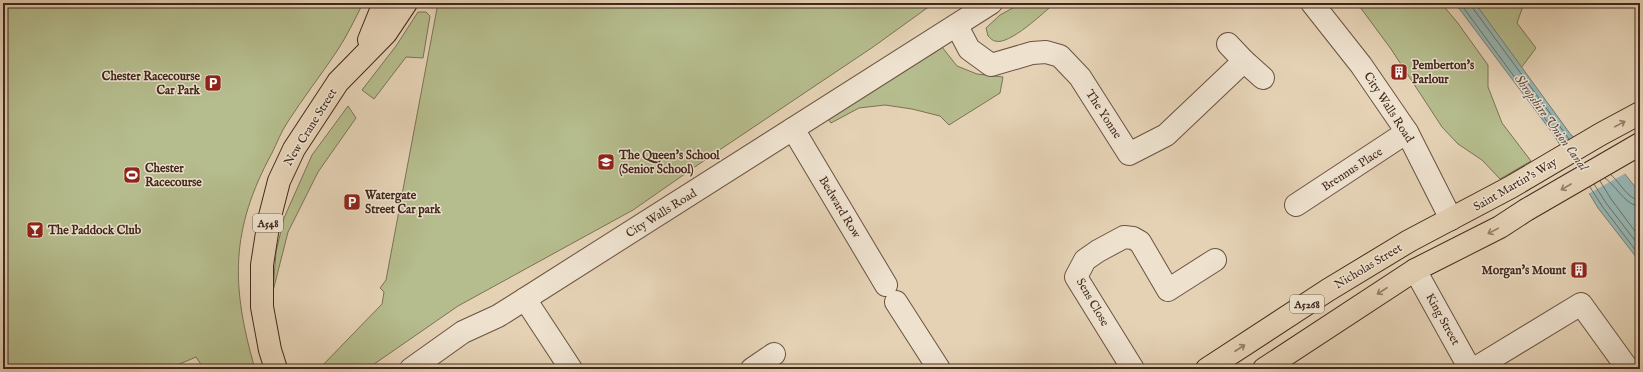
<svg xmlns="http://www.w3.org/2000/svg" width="1643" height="372" font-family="'IM FELL English',serif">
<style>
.green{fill:#b5bc8d;stroke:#7c7254}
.water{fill:#96b6b3;stroke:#747d77}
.pier{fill:#e5d2b5}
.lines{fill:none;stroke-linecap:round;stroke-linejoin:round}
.shore{stroke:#6c6f68;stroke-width:1}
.street-casing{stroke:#6b5242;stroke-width:24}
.primary-casing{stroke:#42281c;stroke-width:24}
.highway-casing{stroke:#42281c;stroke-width:24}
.street{stroke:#eee2cf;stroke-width:22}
.primary{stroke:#e5d2b5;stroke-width:22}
.highway{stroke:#e5d2b5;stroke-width:22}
.oneway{stroke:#947d68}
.labels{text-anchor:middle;stroke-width:3;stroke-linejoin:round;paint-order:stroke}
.shield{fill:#eee2cf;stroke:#766052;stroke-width:1}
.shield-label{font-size:11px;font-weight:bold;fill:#42281c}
.poi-label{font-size:12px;font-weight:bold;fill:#42281c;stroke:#eee2cf;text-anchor:start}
.street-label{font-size:12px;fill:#42281c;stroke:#eee2cf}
.water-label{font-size:13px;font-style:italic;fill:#574c42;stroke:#eee2cf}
</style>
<rect width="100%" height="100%" fill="#e5d2b5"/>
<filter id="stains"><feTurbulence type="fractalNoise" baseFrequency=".005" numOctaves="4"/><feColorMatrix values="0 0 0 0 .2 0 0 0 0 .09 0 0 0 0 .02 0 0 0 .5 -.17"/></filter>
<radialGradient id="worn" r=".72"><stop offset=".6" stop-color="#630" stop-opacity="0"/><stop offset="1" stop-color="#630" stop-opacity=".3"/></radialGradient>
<g class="green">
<path d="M3 3H363C355 19 347 36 337 51 321 75 303 98 287 123 281 132 277 143 272 153 230 230 231 286 255 369H204L196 357 175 366 176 369H3Z"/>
<polygon points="438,3 934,3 873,47 715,153 633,210 458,306 367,369 319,369 382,304 384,292 380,288 386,280"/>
<path d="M1022 3H1055C1044 12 1009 46 995 41 993 41 990 38 988 36L986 28 1000 15Z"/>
<polygon points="1357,3 1441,3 1457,22 1488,65 1488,87 1502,123 1531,161 1500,179 1482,160 1458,144 1442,127 1391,49"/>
<polygon points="1475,3 1524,3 1517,23 1536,48 1521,68"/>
<polygon points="418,12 426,12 430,16 423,58 406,57 374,99 362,90 396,46"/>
<polygon points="938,42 957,66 977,74 1003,77 1000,93 949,125 940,116 912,109 885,105 859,108 831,123 824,114"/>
<polygon points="348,106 356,118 318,172 288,232 273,291 276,252 284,218 312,155"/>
</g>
<polygon class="water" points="1455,3 1475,3 1571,135 1624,173 1640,193 1640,262 1598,208 1554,135"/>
<polygon class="pier" points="1576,137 1625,171 1626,173 1588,194 1558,146"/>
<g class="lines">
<g class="shore">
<polyline points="1460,3 1563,143"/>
<polyline points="1472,3 1472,7 1569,139"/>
<path d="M1611 175C1620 182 1628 200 1640 200"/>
<path d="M1605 178C1617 187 1626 206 1640 206"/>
<polyline points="1600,181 1611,199 1640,238"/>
<polyline points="1594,184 1606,203 1640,247"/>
<polyline points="1590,187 1602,206 1640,256"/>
</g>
<g class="street-casing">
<g id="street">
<polyline points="1312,3 1361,65 1407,132 1451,219"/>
<polyline points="957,26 969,49 991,65 1032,53 1046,52 1060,56 1080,77 1129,154 1166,135 1244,61 1228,44"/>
<polyline points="1244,61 1263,78"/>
<polyline points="793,129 886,285"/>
<polyline points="1296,205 1407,132"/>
<polyline points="1415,270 1470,369"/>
<polyline points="525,299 571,369"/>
<polyline points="896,302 939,369"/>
<polyline points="411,369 463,332 498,316 525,299 991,3"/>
<polyline points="752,369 774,354"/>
<polyline points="1133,369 1076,277 1085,260 1098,251 1124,237 1133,238 1140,242 1168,290 1215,260"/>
<polyline points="1474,369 1581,304 1628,369"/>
</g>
</g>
<g class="primary-casing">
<g id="primary">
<polyline points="369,40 384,3"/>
<polyline points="276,369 270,350 262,307 262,265 269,220 279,181 294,149 338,82 386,33 406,3"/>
</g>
</g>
<g class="highway-casing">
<g id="highway">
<polyline points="1207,369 1328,290 1409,241 1511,187 1601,134 1640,113"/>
<polyline points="1264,369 1415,270 1500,227 1526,210 1640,144"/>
</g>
</g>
<use href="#street" class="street"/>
<use href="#primary" class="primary"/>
<use href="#highway" class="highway"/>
</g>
<defs><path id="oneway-shaft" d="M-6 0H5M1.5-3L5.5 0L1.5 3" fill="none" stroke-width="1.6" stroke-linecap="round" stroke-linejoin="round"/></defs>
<g class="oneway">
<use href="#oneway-shaft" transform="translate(1620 124) rotate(-28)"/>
<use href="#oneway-shaft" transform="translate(1566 187) rotate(150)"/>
<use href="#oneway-shaft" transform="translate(1493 231) rotate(152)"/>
<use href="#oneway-shaft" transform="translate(1382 291) rotate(147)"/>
<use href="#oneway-shaft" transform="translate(1240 348) rotate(-33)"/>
</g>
<defs>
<g id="building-square" transform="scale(0.9)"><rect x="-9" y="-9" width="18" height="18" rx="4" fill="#8f2418" stroke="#eee2cf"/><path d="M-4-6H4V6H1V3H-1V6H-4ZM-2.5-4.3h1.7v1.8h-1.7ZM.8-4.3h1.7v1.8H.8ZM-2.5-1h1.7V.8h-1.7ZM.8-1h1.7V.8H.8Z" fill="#fff"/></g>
<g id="parking-square" transform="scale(0.9)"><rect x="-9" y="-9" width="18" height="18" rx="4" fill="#8f2418" stroke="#eee2cf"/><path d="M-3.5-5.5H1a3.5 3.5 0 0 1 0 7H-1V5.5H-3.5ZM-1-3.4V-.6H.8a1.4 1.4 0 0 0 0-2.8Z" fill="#fff"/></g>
<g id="school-square" transform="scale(0.9)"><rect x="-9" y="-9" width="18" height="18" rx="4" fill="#8f2418" stroke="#eee2cf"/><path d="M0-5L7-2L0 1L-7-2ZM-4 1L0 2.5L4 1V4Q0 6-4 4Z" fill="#fff"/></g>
<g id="stadium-square" transform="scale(0.9)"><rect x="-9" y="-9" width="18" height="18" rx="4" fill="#8f2418" stroke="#eee2cf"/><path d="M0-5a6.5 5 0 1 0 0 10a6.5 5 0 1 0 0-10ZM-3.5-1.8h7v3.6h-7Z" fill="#fff"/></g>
<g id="bar-square" transform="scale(0.9)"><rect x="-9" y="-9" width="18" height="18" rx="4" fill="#8f2418" stroke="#eee2cf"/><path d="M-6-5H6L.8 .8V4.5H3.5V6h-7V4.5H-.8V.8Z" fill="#fff"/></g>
</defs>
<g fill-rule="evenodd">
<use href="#building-square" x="1399" y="72"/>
<use href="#parking-square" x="213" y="83"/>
<use href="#school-square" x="606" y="162"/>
<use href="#stadium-square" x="132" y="175"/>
<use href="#parking-square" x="352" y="202"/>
<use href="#bar-square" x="35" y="230"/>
<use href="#building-square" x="1579" y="270"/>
</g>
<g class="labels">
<g class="shield">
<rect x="253" y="214" width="30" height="18" rx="3"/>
<rect x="1290" y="295" width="34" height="18" rx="3"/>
</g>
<g class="shield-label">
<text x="268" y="227">A548</text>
<text x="1307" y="308">A5268</text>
</g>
<g class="poi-label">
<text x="1412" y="69">Pemberton's<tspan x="1412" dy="14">Parlour</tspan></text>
<text x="200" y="80" text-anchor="end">Chester Racecourse<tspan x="200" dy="14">Car Park</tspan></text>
<text x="619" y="159">The Queen's School<tspan x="619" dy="14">(Senior School)</tspan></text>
<text x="145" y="172">Chester<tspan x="145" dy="14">Racecourse</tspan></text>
<text x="365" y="199">Watergate<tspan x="365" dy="14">Street Car park</tspan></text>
<text x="48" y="234">The Paddock Club</text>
<text x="1566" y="274" text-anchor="end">Morgan's Mount</text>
</g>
<g class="street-label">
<text transform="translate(1389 107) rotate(57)" y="4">City Walls Road</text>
<text transform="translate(1104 114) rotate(57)" y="4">The Yonne</text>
<text transform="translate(310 127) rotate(-58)" y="4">New Crane Street</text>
<text transform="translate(1352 169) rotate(-33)" y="4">Brennus Place</text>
<text transform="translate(1515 184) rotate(-30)" y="4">Saint Martin's Way</text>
<text transform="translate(840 207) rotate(59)" y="4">Bedward Row</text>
<text transform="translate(661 213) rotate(-32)" y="4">City Walls Road</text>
<text transform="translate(1368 266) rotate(-31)" y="4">Nicholas Street</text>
<text transform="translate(1093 302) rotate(60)" y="4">Sens Close</text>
<text transform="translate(1443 319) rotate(61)" y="4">King Street</text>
</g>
<g class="water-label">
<text transform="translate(1552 122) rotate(54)" y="5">Shropshire Union Canal</text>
</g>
</g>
<rect width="1643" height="372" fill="none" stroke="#e5d2b5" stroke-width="16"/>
<rect x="4" y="4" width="1635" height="364" fill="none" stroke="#42281c" stroke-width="2"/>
<rect x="8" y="8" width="1627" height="356" fill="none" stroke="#42281c"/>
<rect width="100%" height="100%" filter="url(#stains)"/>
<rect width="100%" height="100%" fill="url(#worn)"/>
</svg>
